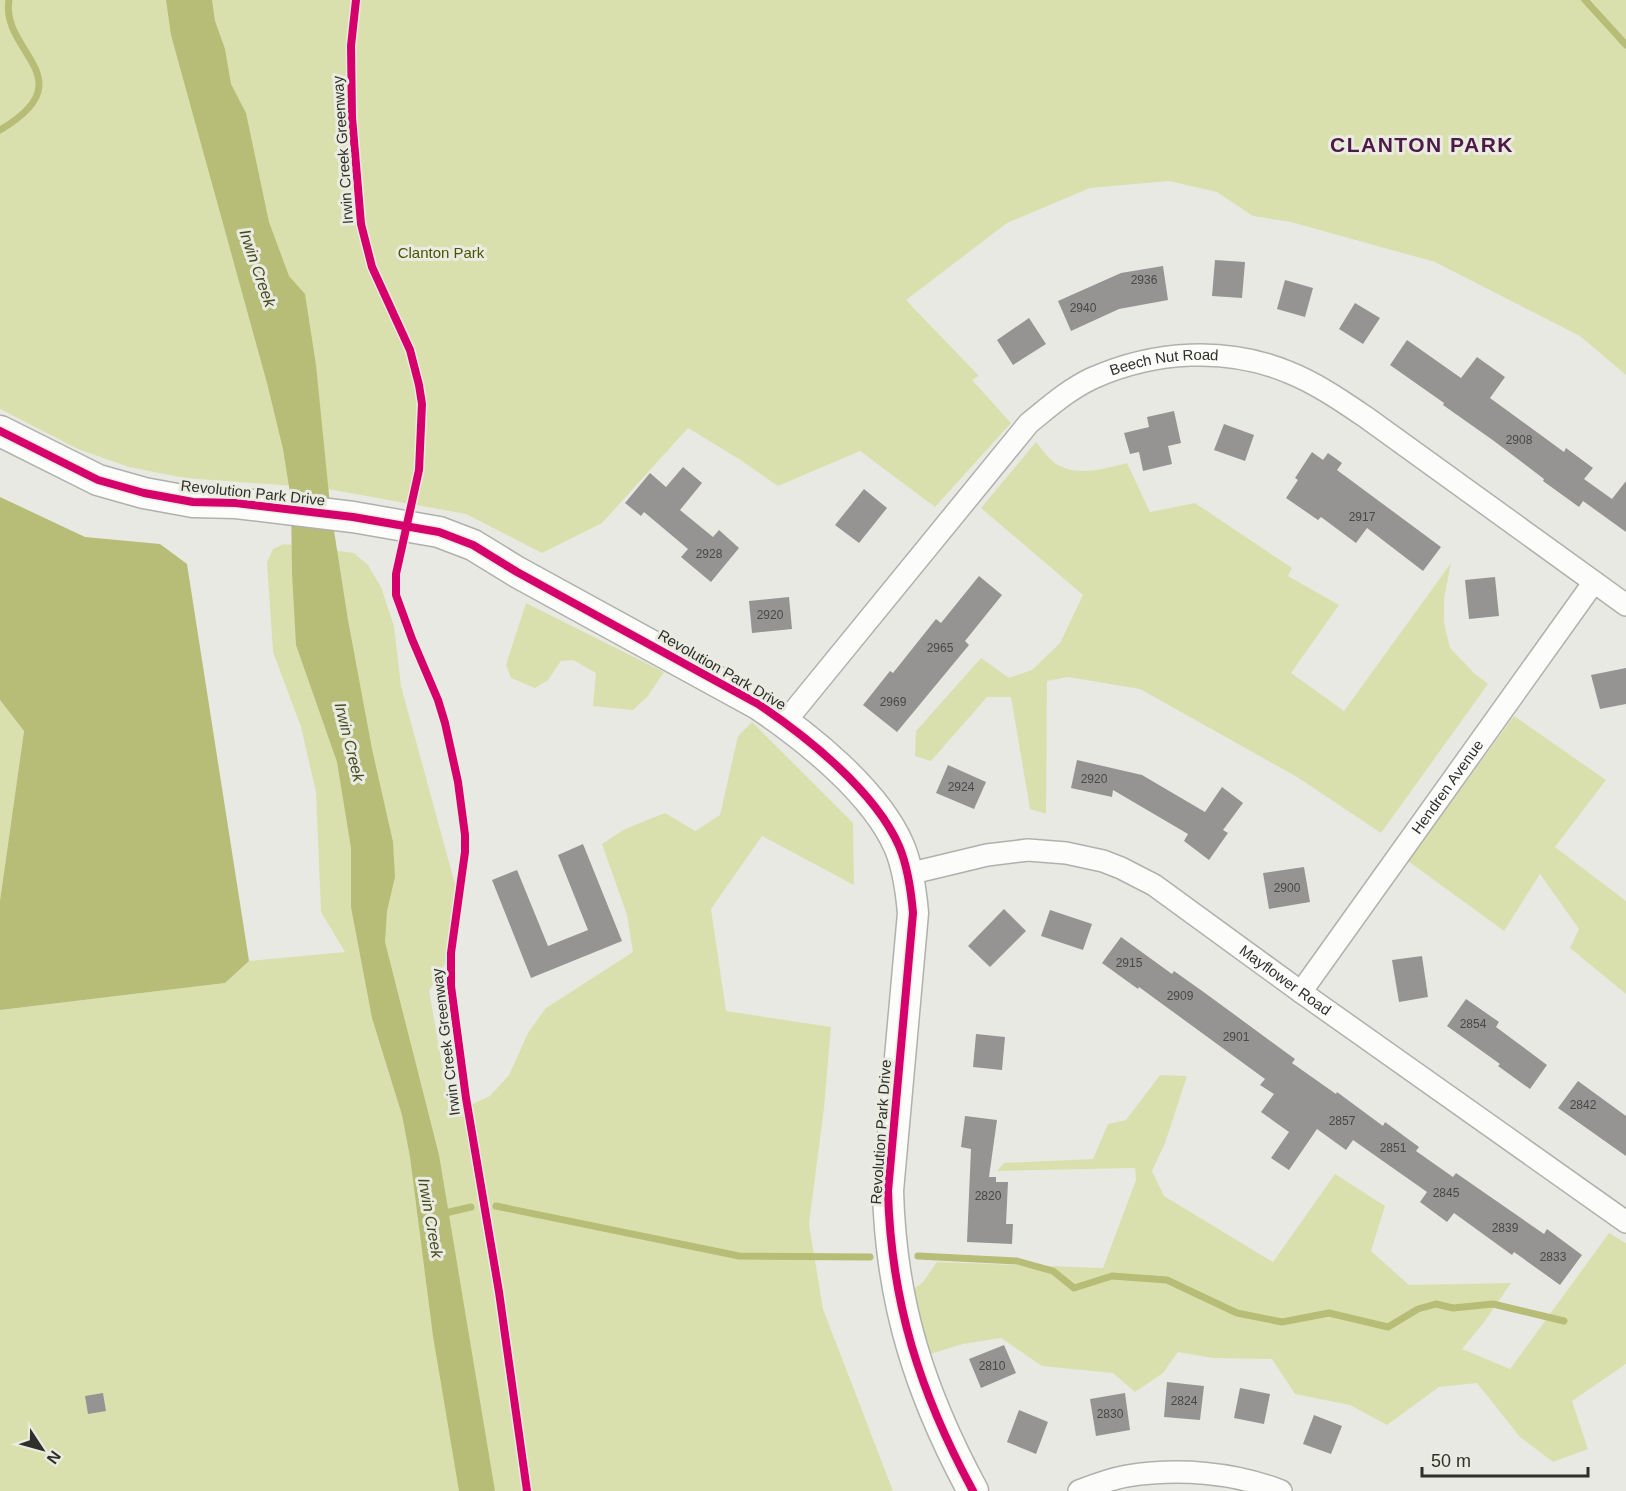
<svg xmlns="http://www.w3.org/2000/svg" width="1626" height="1491" font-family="Arial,sans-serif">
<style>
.green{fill:#dae0ad}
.water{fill:#b7bd76}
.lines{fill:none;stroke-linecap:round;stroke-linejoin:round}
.stream{stroke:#b7bd76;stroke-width:7}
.building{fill:#959493}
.street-casing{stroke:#b0b0ac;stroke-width:24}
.secondary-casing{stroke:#b0b0ac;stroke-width:33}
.street{stroke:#fcfcfb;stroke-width:21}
.secondary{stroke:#fcfcfb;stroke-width:30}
.cycleway-casing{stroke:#eaece1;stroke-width:11}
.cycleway{stroke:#d6006c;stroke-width:8}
.labels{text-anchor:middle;stroke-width:6;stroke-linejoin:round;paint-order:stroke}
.number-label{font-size:12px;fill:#484945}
.street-label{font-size:15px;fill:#2f302b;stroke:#eaece1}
.park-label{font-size:15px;fill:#4d5305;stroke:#eaece1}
.water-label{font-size:16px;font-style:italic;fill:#464a21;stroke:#eaece1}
.district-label{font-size:21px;font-weight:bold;letter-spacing:1.5px;fill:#4d1946;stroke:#eaece1}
</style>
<rect width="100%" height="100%" fill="#e9e9e4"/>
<g class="green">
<polygon points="0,0 1626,0 1626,375 1580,336 1435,262 1291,222 1253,216 1217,192 1169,181 1090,188 1007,223 906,300 979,376 972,380 1011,423 935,507 860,451 778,486 739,459 688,428 602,523 542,553 466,514 322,488 185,478 129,467 78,449 0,409"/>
<path d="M1036 442C1042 449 1049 459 1056 464 1079 477 1104 469 1127 463L1150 512 1195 503 1292 568 1288 576 1339 605 1291 673 1344 711 1451 563 1444 598V623L1450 648 1475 674 1488 684 1381 833 1297 777 1140 689 1068 677 1047 681 1046 814 1030 809 1011 697H987L931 761 915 756 916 731 981 658 1009 678 1032 670 1060 643 1083 595 981 508Z"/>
<polygon points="284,544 354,553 368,565 381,587 394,626 401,686 456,888 447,960 429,991 451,1114 490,1096 509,1075 528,1033 546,1008 633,952 627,915 602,844 625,829 665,813 695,831 720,815 738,736 752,722 853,823 854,885 762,836 711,909 726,1011 831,1027 824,1108 809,1224 823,1309 893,1491 0,1491 0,1010 225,983 249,961 345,952 321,912 316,792 301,727 273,652 267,562 273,549"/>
<polygon points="526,603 664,672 648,696 633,710 593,706 596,673 573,660 561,661 548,680 535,688 511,678 506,665"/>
<polygon points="0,700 24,731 0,901"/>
<polygon points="1514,716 1606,780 1555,847 1626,901 1626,994 1570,948 1579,929 1540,874 1504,931 1408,861"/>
<polygon points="1160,1075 1187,1076 1165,1143 1152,1171 1164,1196 1273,1262 1335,1174 1385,1206 1371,1251 1409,1285 1511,1283 1485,1321 1462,1349 1510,1369 1609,1233 1626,1243 1626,1364 1572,1401 1588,1449 1553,1462 1520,1437 1477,1383 1439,1387 1387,1425 1350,1405 1295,1394 1272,1359 1213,1358 1178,1352 1163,1373 1135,1392 1113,1373 1042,1366 1001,1338 963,1344 927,1355 911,1291 923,1282 937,1262 1103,1268 1136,1180 1135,1168 997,1171 1004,1163 1093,1159 1108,1124 1126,1120"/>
</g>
<g class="water">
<polygon points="166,0 212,0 215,21 225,49 231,84 246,113 269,222 289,276 305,294 316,365 330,505 348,620 372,749 393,842 395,877 387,911 385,942 439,1155 495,1491 459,1491 433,1336 410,1157 402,1115 372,1018 351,907 351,848 337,762 296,645 292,573 291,499 283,449 267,383 171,35"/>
<polygon points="0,497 85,537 160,544 187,564 249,961 225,983 0,1010 0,901 24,731 0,700"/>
</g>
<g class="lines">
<g class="stream">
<polyline points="1585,0 1626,45"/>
<path d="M0 130C87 79 0 52 9 0"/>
<polyline points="496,1206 739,1256 870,1257"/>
<polyline points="441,1214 471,1207"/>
<polyline points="918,1256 1017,1261 1053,1271 1074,1288 1112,1276 1167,1280 1237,1313 1282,1322 1329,1313 1388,1327 1418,1309 1436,1304 1453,1308 1493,1304 1564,1321"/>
</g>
</g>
<g class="building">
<polygon points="1215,260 1245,262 1242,298 1212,296"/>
<polygon points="1163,266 1168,300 1119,309 1071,331 1058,301 1121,273"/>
<polygon points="1285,280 1313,288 1305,317 1277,309"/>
<polygon points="1355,303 1380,318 1363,344 1339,329"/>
<polygon points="1029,318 1046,344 1013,365 997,340"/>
<polygon points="1407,340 1461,378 1477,357 1505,377 1490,398 1564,452 1566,448 1593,468 1584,479 1612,499 1626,481 1626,532 1583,501 1579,507 1543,481 1544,479 1494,441 1443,405 1444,403 1390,365"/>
<polygon points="1174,411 1181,443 1168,446 1172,464 1143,471 1139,452 1130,454 1124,433 1149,427 1147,417"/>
<polygon points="1224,424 1254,435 1245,461 1214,450"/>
<polygon points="1312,452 1323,460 1328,453 1342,463 1337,470 1441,547 1423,571 1367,528 1356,543 1321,517 1318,520 1286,498 1298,480 1295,478"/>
<polygon points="683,467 702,483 680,510 713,537 719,530 739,548 711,582 681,557 688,549 644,512 641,516 625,503 650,473 666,487"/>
<polygon points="864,489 887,508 859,543 835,525"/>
<polygon points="979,576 1002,595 965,641 969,645 897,732 863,705 890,671 893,673 936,619 941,623"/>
<polygon points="1495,577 1499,616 1469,619 1465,580"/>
<polygon points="789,597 792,629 752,633 749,601"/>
<polygon points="1626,668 1626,704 1600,709 1591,675"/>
<polygon points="1077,760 1142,775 1205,812 1222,787 1243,803 1223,830 1228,833 1209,860 1184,841 1188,834 1113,790 1112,797 1071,788"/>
<polygon points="948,765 986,782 974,809 936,793"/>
<polygon points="583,844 622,941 531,978 492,880 517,870 548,946 588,930 558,855"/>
<polygon points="1304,867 1310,902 1269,909 1263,873"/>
<polygon points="1004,909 1026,931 990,967 968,946"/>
<polygon points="1050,910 1092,924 1083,950 1041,936"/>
<polygon points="1121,937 1172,974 1174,971 1205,993 1295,1059 1292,1063 1336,1094 1337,1092 1383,1126 1385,1122 1419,1147 1416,1151 1453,1177 1456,1173 1544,1234 1547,1229 1582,1255 1560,1285 1514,1252 1512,1255 1454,1213 1447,1222 1420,1202 1427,1192 1353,1140 1346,1150 1317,1129 1289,1170 1271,1158 1289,1132 1261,1112 1274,1094 1260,1085 1265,1079 1139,987 1138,989 1102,963"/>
<polygon points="1422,956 1428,997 1399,1002 1392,960"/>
<polygon points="1466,999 1499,1022 1496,1027 1547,1065 1530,1089 1498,1066 1500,1064 1447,1026"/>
<polygon points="976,1034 1005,1037 1002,1070 973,1067"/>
<polygon points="1578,1081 1626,1116 1626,1156 1558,1108"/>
<polygon points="965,1116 997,1120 989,1177 996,1177 996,1182 1008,1182 1006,1224 1013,1224 1012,1244 967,1242 971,1149 961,1147"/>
<polygon points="1004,1345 1016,1373 981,1388 969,1359"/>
<polygon points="1167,1382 1204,1386 1200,1420 1164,1417"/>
<polygon points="1240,1388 1270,1394 1264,1424 1234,1418"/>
<polygon points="103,1393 106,1411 88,1414 85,1396"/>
<polygon points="1125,1393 1130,1430 1096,1436 1090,1399"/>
<polygon points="1019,1410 1048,1422 1036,1454 1007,1442"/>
<polygon points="1314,1415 1342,1426 1331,1454 1303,1444"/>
</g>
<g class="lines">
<g class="street-casing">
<g id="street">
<path id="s1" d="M785 722 1029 423C1049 407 1069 389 1093 378 1154 351 1226 346 1288 372 1316 383 1342 401 1367 418L1626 605"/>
<path id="s2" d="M908 874 987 855 1028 850 1066 853 1103 861 1121 868 1154 885 1301 992 1626 1222"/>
<path id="s3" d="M1301 992 1594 582"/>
<path d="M1079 1491C1094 1485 1110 1479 1127 1476 1178 1468 1233 1472 1281 1491"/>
</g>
</g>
<g class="secondary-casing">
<path id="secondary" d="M0 431 98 480 144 493 193 502 236 503 353 517 439 532 473 545 517 572 758 704C807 737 875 791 899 846 908 867 911 890 913 913L888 1191C891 1303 920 1393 973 1491"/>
</g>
<use href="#street" class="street"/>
<use href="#secondary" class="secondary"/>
<g class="cycleway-casing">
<g id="cycleway">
<polyline points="356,0 351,46 352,117 361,224 372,267 410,350 419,385 422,404 419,470 396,574 396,595 412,639 438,700 445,723 458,782 465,835 465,852 451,953 451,986 466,1098 499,1292 527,1491"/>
<path d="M0 431 98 480 144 493 193 502 236 503 353 517 439 532 473 545 517 572 758 704C807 737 875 791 899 846 908 867 911 890 913 913L888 1191C891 1303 920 1393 973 1491"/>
</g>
</g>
<use href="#cycleway" class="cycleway"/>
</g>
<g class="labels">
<g class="number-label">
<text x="1144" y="284">2936</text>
<text x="1083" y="312">2940</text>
<text x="1519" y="444">2908</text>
<text x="1362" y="521">2917</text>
<text x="709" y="558">2928</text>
<text x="770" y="619">2920</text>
<text x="940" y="652">2965</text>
<text x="893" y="706">2969</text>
<text x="1094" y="783">2920</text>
<text x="961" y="791">2924</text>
<text x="1287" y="892">2900</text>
<text x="1129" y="967">2915</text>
<text x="1180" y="1000">2909</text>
<text x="1473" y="1028">2854</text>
<text x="1236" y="1041">2901</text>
<text x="1583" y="1109">2842</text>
<text x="1342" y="1125">2857</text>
<text x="1393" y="1152">2851</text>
<text x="1446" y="1197">2845</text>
<text x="988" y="1200">2820</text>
<text x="1505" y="1232">2839</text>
<text x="1553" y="1261">2833</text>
<text x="992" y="1370">2810</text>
<text x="1184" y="1405">2824</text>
<text x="1110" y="1418">2830</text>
</g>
<g class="street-label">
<text transform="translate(343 150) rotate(-94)" y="5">Irwin Creek Greenway</text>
<text dy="5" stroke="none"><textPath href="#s1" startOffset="538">Beech Nut Road</textPath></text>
<text transform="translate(253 493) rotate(6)" y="5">Revolution Park Drive</text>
<text transform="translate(722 670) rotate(30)" y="5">Revolution Park Drive</text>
<text dy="5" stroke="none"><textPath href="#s3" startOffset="252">Hendren Avenue</textPath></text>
<text dy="5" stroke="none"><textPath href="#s2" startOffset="417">Mayflower Road</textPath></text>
<text transform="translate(446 1042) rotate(-97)" y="5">Irwin Creek Greenway</text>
<text transform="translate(881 1132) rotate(-86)" y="5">Revolution Park Drive</text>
</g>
<g class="park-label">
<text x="441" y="258">Clanton Park</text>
</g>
<g class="water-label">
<text transform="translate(258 268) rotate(71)" y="6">Irwin Creek</text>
<text transform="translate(350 742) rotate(76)" y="6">Irwin Creek</text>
<text transform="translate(431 1218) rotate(80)" y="6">Irwin Creek</text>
</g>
<g class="district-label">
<text x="1422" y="152">CLANTON PARK</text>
</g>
</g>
<g transform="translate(42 1449) rotate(126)" stroke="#eaece1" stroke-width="4.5" paint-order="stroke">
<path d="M0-4.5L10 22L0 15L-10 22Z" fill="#2f302b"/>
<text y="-9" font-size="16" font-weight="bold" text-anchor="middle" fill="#2f302b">N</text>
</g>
<path d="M1422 1467v9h166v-9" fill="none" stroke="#2f302b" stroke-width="3"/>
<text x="1431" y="1467" font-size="18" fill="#2f302b" stroke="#eaece1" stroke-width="4.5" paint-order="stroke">50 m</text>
</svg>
